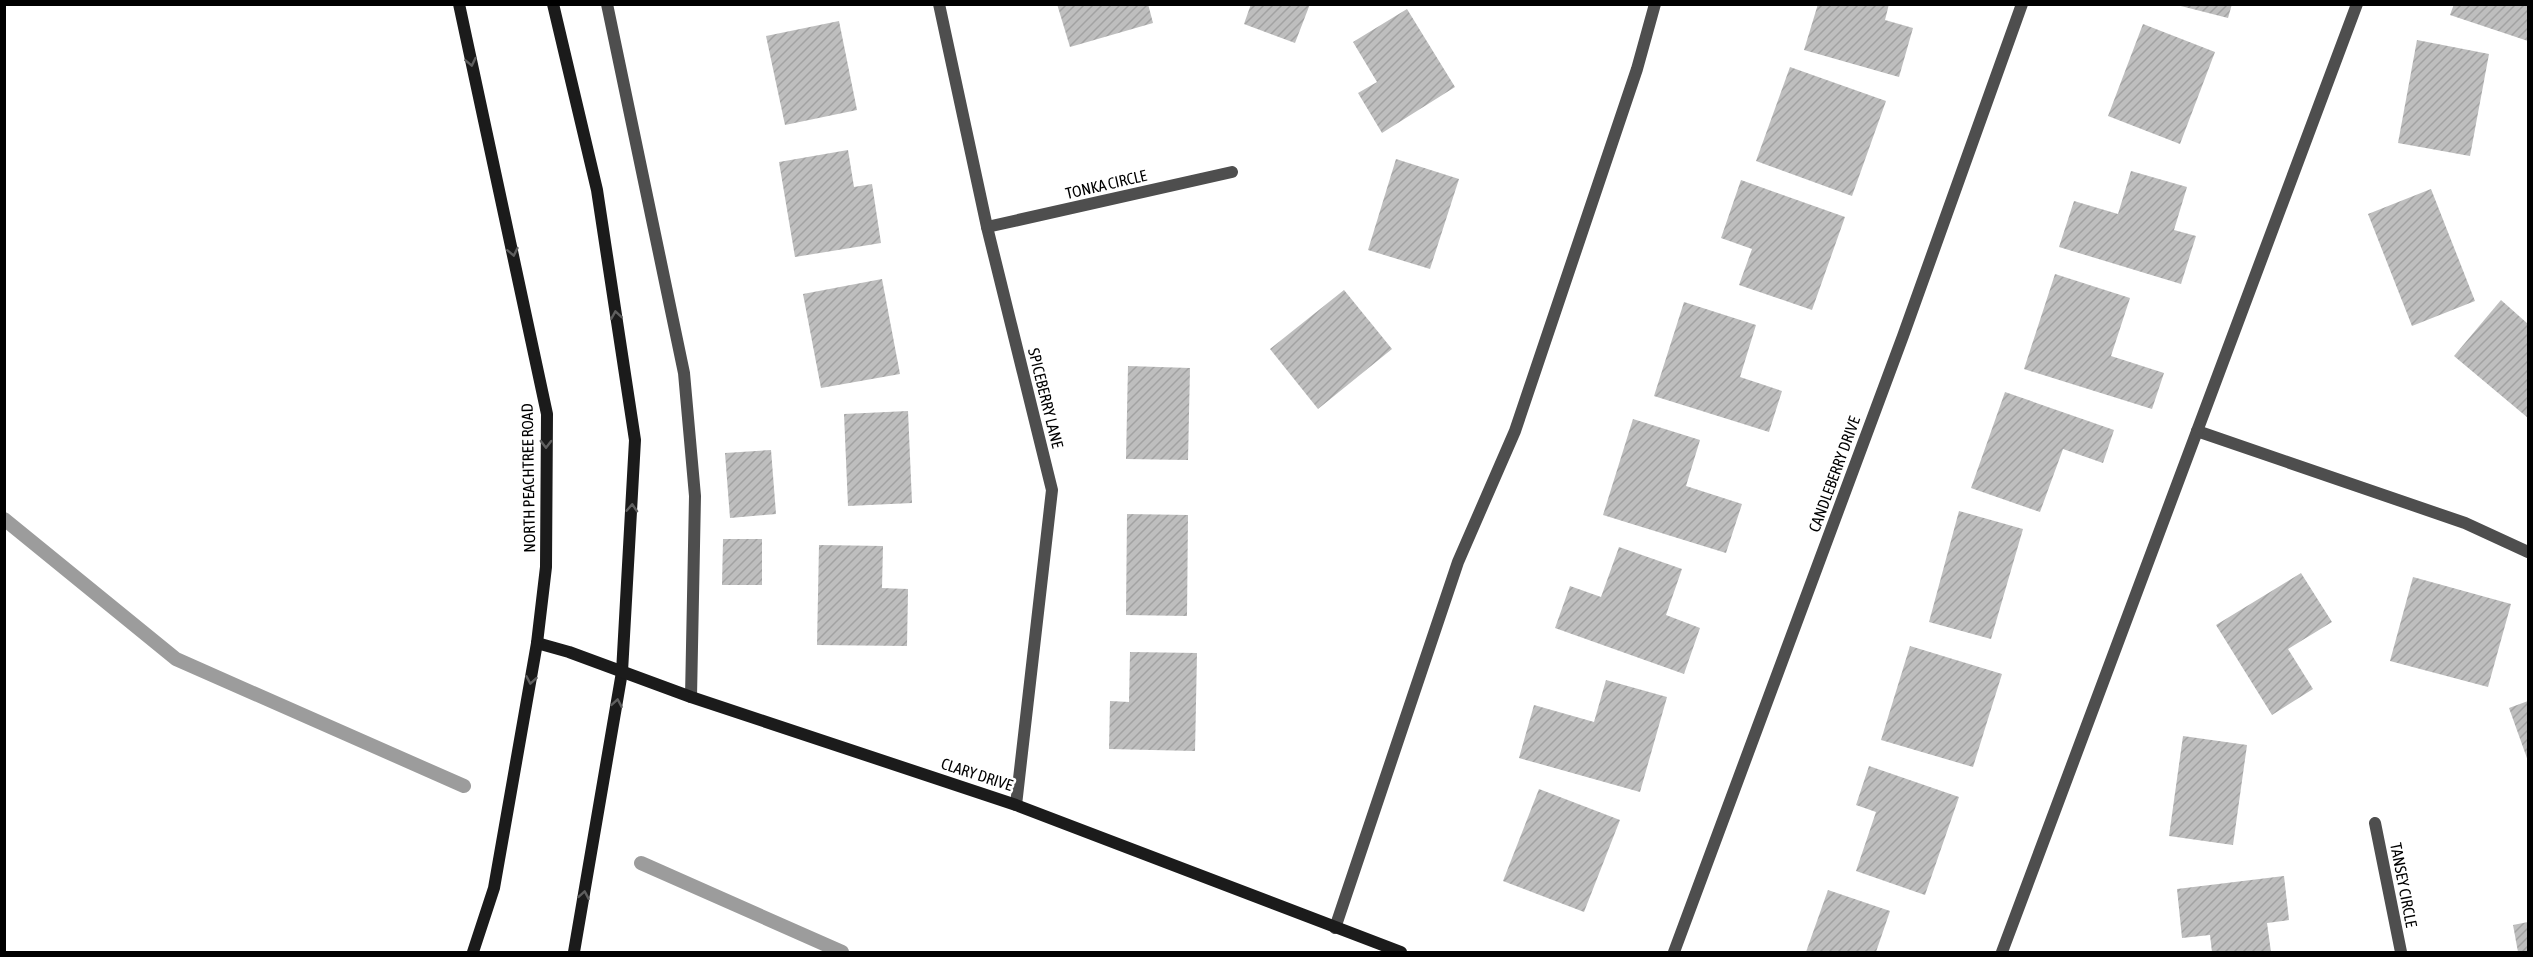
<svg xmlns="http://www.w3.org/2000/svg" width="2533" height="957" font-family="'Asap Condensed',sans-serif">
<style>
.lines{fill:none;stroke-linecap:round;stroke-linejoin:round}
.stream{stroke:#9c9c9c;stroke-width:14}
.building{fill:url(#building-hatch)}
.lane{stroke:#4e4e4e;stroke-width:12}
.street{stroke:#4e4e4e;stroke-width:12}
.secondary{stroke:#1b1b1b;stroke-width:12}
.oneway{stroke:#5f5f5f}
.labels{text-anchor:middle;stroke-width:5;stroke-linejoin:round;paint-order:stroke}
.street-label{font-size:16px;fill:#000;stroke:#fff}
</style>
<defs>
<pattern id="building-hatch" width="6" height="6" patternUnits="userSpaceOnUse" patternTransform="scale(1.5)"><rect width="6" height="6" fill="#bebebe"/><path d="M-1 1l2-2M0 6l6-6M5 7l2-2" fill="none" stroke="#a2a2a2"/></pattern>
</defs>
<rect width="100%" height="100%" fill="#fff"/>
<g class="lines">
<g class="stream">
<polyline points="4,519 176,659 464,786"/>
<polyline points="641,863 842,952"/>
</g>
</g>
<g class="building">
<polygon points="1057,4 1148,4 1153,23 1070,47"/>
<polygon points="1251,4 1310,4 1295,43 1244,24"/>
<polygon points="1818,4 1889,4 1885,20 1913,28 1899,77 1804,50"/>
<polygon points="2173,4 2232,4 2228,18"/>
<polygon points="2454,4 2528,4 2528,41 2450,15"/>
<polygon points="1407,9 1455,87 1382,133 1358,93 1377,82 1353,42"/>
<polygon points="839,21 857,110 785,125 766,36"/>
<polygon points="2143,24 2215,52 2180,144 2108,116"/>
<polygon points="2417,40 2489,54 2470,156 2398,143"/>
<polygon points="1790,67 1886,101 1852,196 1756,161"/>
<polygon points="848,150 854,187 872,184 881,243 795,257 779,162"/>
<polygon points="1396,159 1459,179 1430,269 1368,250"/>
<polygon points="2131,171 2187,187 2174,230 2196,236 2181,284 2059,247 2074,201 2118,214"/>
<polygon points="1741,180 1845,217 1812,310 1739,285 1752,249 1721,238"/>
<polygon points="2431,189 2475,301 2412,326 2368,214"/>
<polygon points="2055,274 2130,298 2111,356 2164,373 2152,409 2024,369"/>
<polygon points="882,279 900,374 821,388 803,294"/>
<polygon points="1344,290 1392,349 1318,409 1270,349"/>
<polygon points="2501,300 2528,324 2528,418 2454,356"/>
<polygon points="1684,302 1756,325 1740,377 1782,391 1769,432 1654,396"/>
<polygon points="1128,366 1190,368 1188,460 1126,459"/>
<polygon points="2005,392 2114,430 2103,463 2063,449 2040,512 1971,488"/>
<polygon points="908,411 912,503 848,506 844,414"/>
<polygon points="1633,419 1700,440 1686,486 1742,504 1726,553 1603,515"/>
<polygon points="771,450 776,514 730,518 725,453"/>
<polygon points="1959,511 2023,529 1991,639 1929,622"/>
<polygon points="1127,514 1188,515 1187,616 1126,615"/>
<polygon points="723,539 762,539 762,585 722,585"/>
<polygon points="819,545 883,546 882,588 908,589 907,646 817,645"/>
<polygon points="1619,547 1682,569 1666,615 1700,628 1684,674 1555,628 1570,586 1601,597"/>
<polygon points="2301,573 2332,622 2288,649 2313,689 2272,715 2216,625"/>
<polygon points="2413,577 2511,604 2488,687 2390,661"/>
<polygon points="1910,646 2002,674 1973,767 1881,740"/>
<polygon points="1130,652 1197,653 1195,751 1109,749 1110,701 1129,702"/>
<polygon points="1606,680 1667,697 1640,792 1519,758 1534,705 1594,722"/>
<polygon points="2528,701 2528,761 2509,708"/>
<polygon points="2183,736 2247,745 2233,845 2169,836"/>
<polygon points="1869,766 1959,797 1925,895 1856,871 1876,812 1856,805"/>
<polygon points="1539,789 1620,820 1584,912 1503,881"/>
<polygon points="2284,876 2289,920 2267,923 2271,952 2212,952 2210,935 2182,938 2177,889"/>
<polygon points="1828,890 1890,911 1876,952 1806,952"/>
<polygon points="2528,922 2528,952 2518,952 2513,925"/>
</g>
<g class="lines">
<g class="lane">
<polyline points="607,4 684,373 695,496 691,697"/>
<polyline points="2197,431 2465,523 2528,552"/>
<polyline points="1335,928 1458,562 1515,431 1637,69 1655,4"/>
<polyline points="2002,952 2357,4"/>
</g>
<g class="street">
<polyline points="939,4 987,227 1052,490 1016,805"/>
<polyline points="987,227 1232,172"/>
<polyline points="2375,823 2401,952"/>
<polyline points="1674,952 1903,336 2022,4"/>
</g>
<g class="secondary">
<polyline points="459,4 547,414 546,567 537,643 494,888 473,952"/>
<polyline points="553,4 597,190 635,440 622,672 574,952"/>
<polyline points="537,643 569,652 691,697 1016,805 1401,952"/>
</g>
</g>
<defs><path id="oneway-chevron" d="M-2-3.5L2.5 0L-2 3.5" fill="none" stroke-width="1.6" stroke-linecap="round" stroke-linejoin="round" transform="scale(1.5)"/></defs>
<g class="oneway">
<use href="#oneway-chevron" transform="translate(471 62) rotate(78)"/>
<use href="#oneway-chevron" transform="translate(513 252) rotate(78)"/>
<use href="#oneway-chevron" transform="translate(616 315) rotate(-99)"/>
<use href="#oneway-chevron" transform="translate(546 444) rotate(90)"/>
<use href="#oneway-chevron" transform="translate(632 508) rotate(-87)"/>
<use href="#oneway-chevron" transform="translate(531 680) rotate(100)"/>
<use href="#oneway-chevron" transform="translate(617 703) rotate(-80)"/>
<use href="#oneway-chevron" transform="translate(584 895) rotate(-80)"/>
</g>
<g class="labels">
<g class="street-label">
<text transform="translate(1106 184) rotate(-13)" y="6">TONKA CIRCLE</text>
<text transform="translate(1046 398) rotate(76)" y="6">SPICEBERRY LANE</text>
<text transform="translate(1834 474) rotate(-70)" y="6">CANDLEBERRY DRIVE</text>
<text transform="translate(528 478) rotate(-91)" y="6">NORTH PEACHTREE ROAD</text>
<text transform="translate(977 774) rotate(18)" y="6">CLARY DRIVE</text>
<text transform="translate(2404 885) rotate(79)" y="6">TANSEY CIRCLE</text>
</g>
</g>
<rect width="2533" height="957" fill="none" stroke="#000000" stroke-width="12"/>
</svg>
